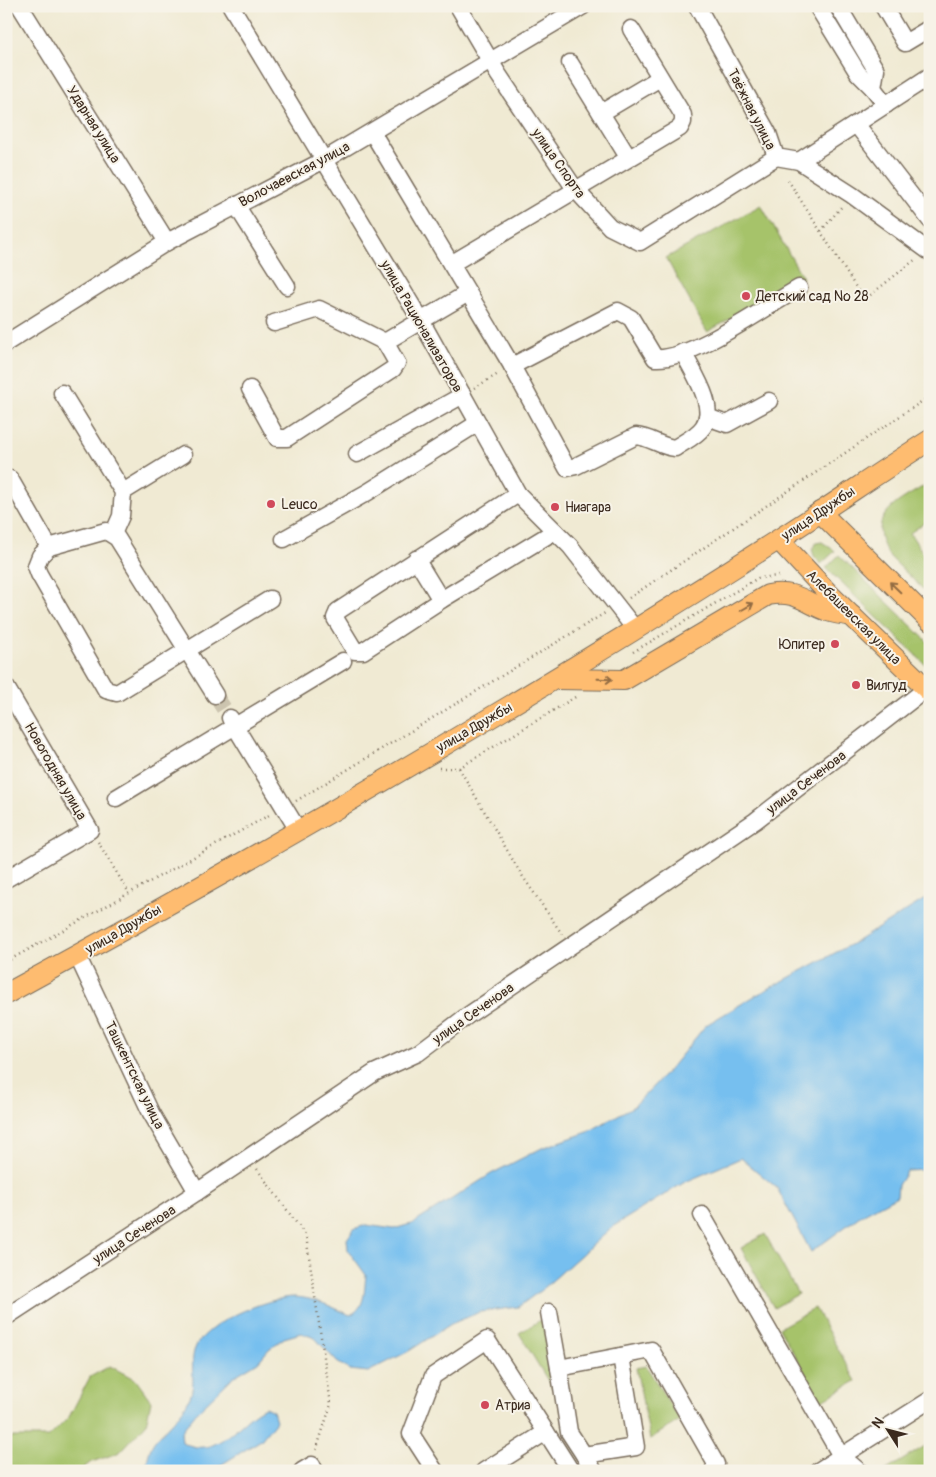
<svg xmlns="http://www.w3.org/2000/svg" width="936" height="1477" font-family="Pangolin,sans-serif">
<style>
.green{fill:#a6c36a;stroke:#707644}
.water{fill:#76bfef;stroke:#587486}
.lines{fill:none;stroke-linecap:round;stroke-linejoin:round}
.minor-tunnel{stroke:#ccc4af;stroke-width:16;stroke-dasharray:16 8;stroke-linecap:butt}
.minor-casing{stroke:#7a6d5d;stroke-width:19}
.major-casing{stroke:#7a6d5d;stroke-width:22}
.path{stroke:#7a6d5d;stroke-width:2.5;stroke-dasharray:1 4;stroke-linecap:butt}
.minor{stroke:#fff;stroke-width:16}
.major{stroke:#febc70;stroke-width:20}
.oneway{stroke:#936c43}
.poi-dot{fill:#d1495b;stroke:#f7f3e8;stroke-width:2}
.labels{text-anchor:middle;stroke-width:4;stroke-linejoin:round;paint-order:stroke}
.street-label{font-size:14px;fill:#3b2a1e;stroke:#f7f3e8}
.poi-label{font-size:14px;fill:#3b2a1e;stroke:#f7f3e8;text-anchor:start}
</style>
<rect width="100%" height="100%" fill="#f7f3e8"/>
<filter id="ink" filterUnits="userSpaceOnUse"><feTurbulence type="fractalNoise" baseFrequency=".02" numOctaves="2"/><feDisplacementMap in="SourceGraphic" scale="10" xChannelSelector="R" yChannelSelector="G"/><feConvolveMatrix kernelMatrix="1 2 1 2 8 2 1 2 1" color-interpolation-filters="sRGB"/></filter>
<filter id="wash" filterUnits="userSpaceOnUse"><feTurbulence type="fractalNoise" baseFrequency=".0096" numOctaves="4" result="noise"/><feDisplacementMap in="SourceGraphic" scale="20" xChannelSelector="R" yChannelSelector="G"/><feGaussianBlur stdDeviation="1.12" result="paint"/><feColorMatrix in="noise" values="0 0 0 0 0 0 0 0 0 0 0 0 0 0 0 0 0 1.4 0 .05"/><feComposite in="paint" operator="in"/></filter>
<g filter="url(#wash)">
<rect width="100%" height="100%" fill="#f0ead3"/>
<g class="green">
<polygon points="761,205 803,278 707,332 666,258"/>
<path d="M930 482V519L910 533 930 564V596L889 556C863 513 899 503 930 482Z"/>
<polygon points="822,542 835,551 821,564 814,556 812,549 816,543"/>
<polygon points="839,555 930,644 930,669 826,568"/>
<polygon points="765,1234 798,1294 774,1308 741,1248"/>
<polygon points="815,1308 856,1381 821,1401 779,1328"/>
<polygon points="546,1317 559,1399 519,1333"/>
<polygon points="110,1366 136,1380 151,1401 146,1424 120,1452 90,1463 79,1471 6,1471 6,1437 49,1437 69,1417 90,1377"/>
<polygon points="646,1366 680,1420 650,1439 636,1368"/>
<polygon points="930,1443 930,1471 885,1471"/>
</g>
<path class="water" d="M930 896V1172L924 1170 907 1171 898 1185 897 1196 860 1216 811 1252 777 1188 741 1158 685 1182 612 1227 544 1288 518 1307 480 1312 451 1324 409 1351 368 1372 350 1370 337 1362 315 1338 301 1333 284 1338 269 1349 258 1362 233 1377 195 1414 181 1432 182 1442C218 1462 237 1420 265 1407L273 1411 276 1421 261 1440 211 1471H145C147 1462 149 1449 154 1442 166 1427 182 1415 190 1397 196 1384 190 1365 194 1351 202 1323 269 1297 295 1297 315 1298 332 1307 350 1315 366 1308 364 1290 366 1275L348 1250 347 1239 354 1229 366 1225 394 1229 414 1223 491 1174 542 1148 588 1132 634 1106 670 1069 706 1025 753 997 859 940Z"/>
</g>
<g filter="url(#ink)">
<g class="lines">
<polyline class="minor-tunnel" points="215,695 230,718"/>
<g class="minor-casing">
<g id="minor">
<polyline points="20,6 167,242"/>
<polyline points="231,6 420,319 518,494 570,546 635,629"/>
<polyline points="458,6 498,74 575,189 610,227 640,242 776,157"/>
<polyline points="697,6 768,133 776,157 799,161 852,195 930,252"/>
<polyline points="817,6 858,73 873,88"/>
<polyline points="838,6 876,70 873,88 886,105"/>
<polyline points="883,6 905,43 930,28"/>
<polyline points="570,63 628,157"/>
<polyline points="601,113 660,78"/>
<polyline points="856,124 930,220"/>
<path d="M372 132 512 366 567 468 576 466 636 436C650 437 661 447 675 448 684 442 697 436 703 427 718 407 692 371 683 352"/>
<polyline points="799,161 930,76"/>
<polyline points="236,205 287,286"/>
<polyline points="451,264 680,128 683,122 683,115 631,29"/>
<polyline points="274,323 319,309 385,342 468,293"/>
<polyline points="6,343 167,242 324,160 583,6"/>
<path d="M512 366 618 311 631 318 655 358C690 361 766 307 799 288"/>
<polyline points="250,389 277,438 287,438 393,369 397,363 385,342"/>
<polyline points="62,393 123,492 121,516 113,534"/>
<polyline points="707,417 727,424 769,401"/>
<polyline points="357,454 463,395"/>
<polyline points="10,479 49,547 106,531 117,538 215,695"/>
<polyline points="123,492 183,455"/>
<polyline points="518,494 338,611 335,618 355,651 363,651 441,600 555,531"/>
<polyline points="284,539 368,492 478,423"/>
<polyline points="49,547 40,556 36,566 39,574 106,690 117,693 270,599"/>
<polyline points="416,559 441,600"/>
<polyline points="6,687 90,830 6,879"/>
<polyline points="230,718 298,830"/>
<polyline points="116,798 343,661"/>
<polyline points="77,955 151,1113 197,1192"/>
<polyline points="702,1215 841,1456 859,1471"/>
<polyline points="549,1312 559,1368 651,1350 716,1464 713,1471"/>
<polyline points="6,1317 197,1192 374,1073 418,1053 467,1016 755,821 926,689"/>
<polyline points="559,1368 569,1432 584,1455 636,1447 621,1356"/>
<polyline points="584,1455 594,1471"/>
<polyline points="302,1471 312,1465 315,1471"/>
<polyline points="435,1471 411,1434 433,1376 487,1340 571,1471"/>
<polyline points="484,1471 546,1432"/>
<polyline points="818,1471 930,1400"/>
</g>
</g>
<g class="major-casing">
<g id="major">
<polyline points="820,512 930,621"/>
<polyline points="779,540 829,594 930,692"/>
<path d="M556 679 624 680 768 595C797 590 803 602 828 611 836 614 844 614 852 616"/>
<path d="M6 994C268 852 525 701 776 541 828 508 878 473 930 440"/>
</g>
</g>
<g class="path">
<polyline points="788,180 864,300 916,259"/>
<polyline points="821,231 843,205"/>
<polyline points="474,388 500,373"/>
<polyline points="629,598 930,396"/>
<polyline points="633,652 758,578 779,576"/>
<polyline points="439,768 459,768 577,696"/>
<polyline points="459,768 521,874 562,934"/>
<polyline points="296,801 605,613"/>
<polyline points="98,842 129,893"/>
<polyline points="6,962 271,814"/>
<polyline points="257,1169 306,1236 331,1404 316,1451"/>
</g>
<use href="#minor" class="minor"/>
<use href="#major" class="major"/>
</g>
<defs><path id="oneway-shaft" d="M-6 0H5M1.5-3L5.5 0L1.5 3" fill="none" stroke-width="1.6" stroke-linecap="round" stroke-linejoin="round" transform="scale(1.25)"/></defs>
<g class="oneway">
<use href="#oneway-shaft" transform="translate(895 587) rotate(-136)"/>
<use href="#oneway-shaft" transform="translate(747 607) rotate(-30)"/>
<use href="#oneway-shaft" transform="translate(605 679) rotate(2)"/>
</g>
</g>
<g class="poi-dot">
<circle cx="746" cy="296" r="5"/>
<circle cx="271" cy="504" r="5"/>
<circle cx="555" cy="507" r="5"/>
<circle cx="835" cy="644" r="5"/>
<circle cx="856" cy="685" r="5"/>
<circle cx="485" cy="1405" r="5"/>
</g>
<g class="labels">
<g class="street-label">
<text transform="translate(752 109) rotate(63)" y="5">Таёжная улица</text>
<text transform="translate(94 124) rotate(58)" y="5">Ударная улица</text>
<text transform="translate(559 163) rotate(55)" y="5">улица Спорта</text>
<text transform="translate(294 174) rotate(-28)" y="5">Волочаевская улица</text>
<text transform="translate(422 326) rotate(60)" y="5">улица Рационализаторов</text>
<text transform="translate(818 513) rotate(-34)" y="5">улица Дружбы</text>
<text transform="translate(854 617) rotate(45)" y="5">Алебашевская улица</text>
<text transform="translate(474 727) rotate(-30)" y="5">улица Дружбы</text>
<text transform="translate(56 771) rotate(60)" y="5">Новогодняя улица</text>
<text transform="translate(806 782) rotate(-37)" y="5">улица Сеченова</text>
<text transform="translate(123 929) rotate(-30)" y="5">улица Дружбы</text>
<text transform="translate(473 1013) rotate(-35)" y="5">улица Сеченова</text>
<text transform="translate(135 1075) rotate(64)" y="5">Ташкентская улица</text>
<text transform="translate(134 1234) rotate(-33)" y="5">улица Сеченова</text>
</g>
<g class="poi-label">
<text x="756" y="301">Детский сад № 28</text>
<text x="281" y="509">Leuco</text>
<text x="565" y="512">Ниагара</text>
<text x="825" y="649" text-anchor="end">Юпитер</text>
<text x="866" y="690">Вилгуд</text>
<text x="495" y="1410">Атриа</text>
</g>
</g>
<rect width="936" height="1477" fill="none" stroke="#f7f3e8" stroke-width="25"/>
<g transform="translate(888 1430) rotate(306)" stroke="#f7f3e8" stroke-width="4" paint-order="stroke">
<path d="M0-4L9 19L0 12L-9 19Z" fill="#3b2a1e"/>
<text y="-8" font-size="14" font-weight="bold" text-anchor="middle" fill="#3b2a1e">N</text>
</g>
</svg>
